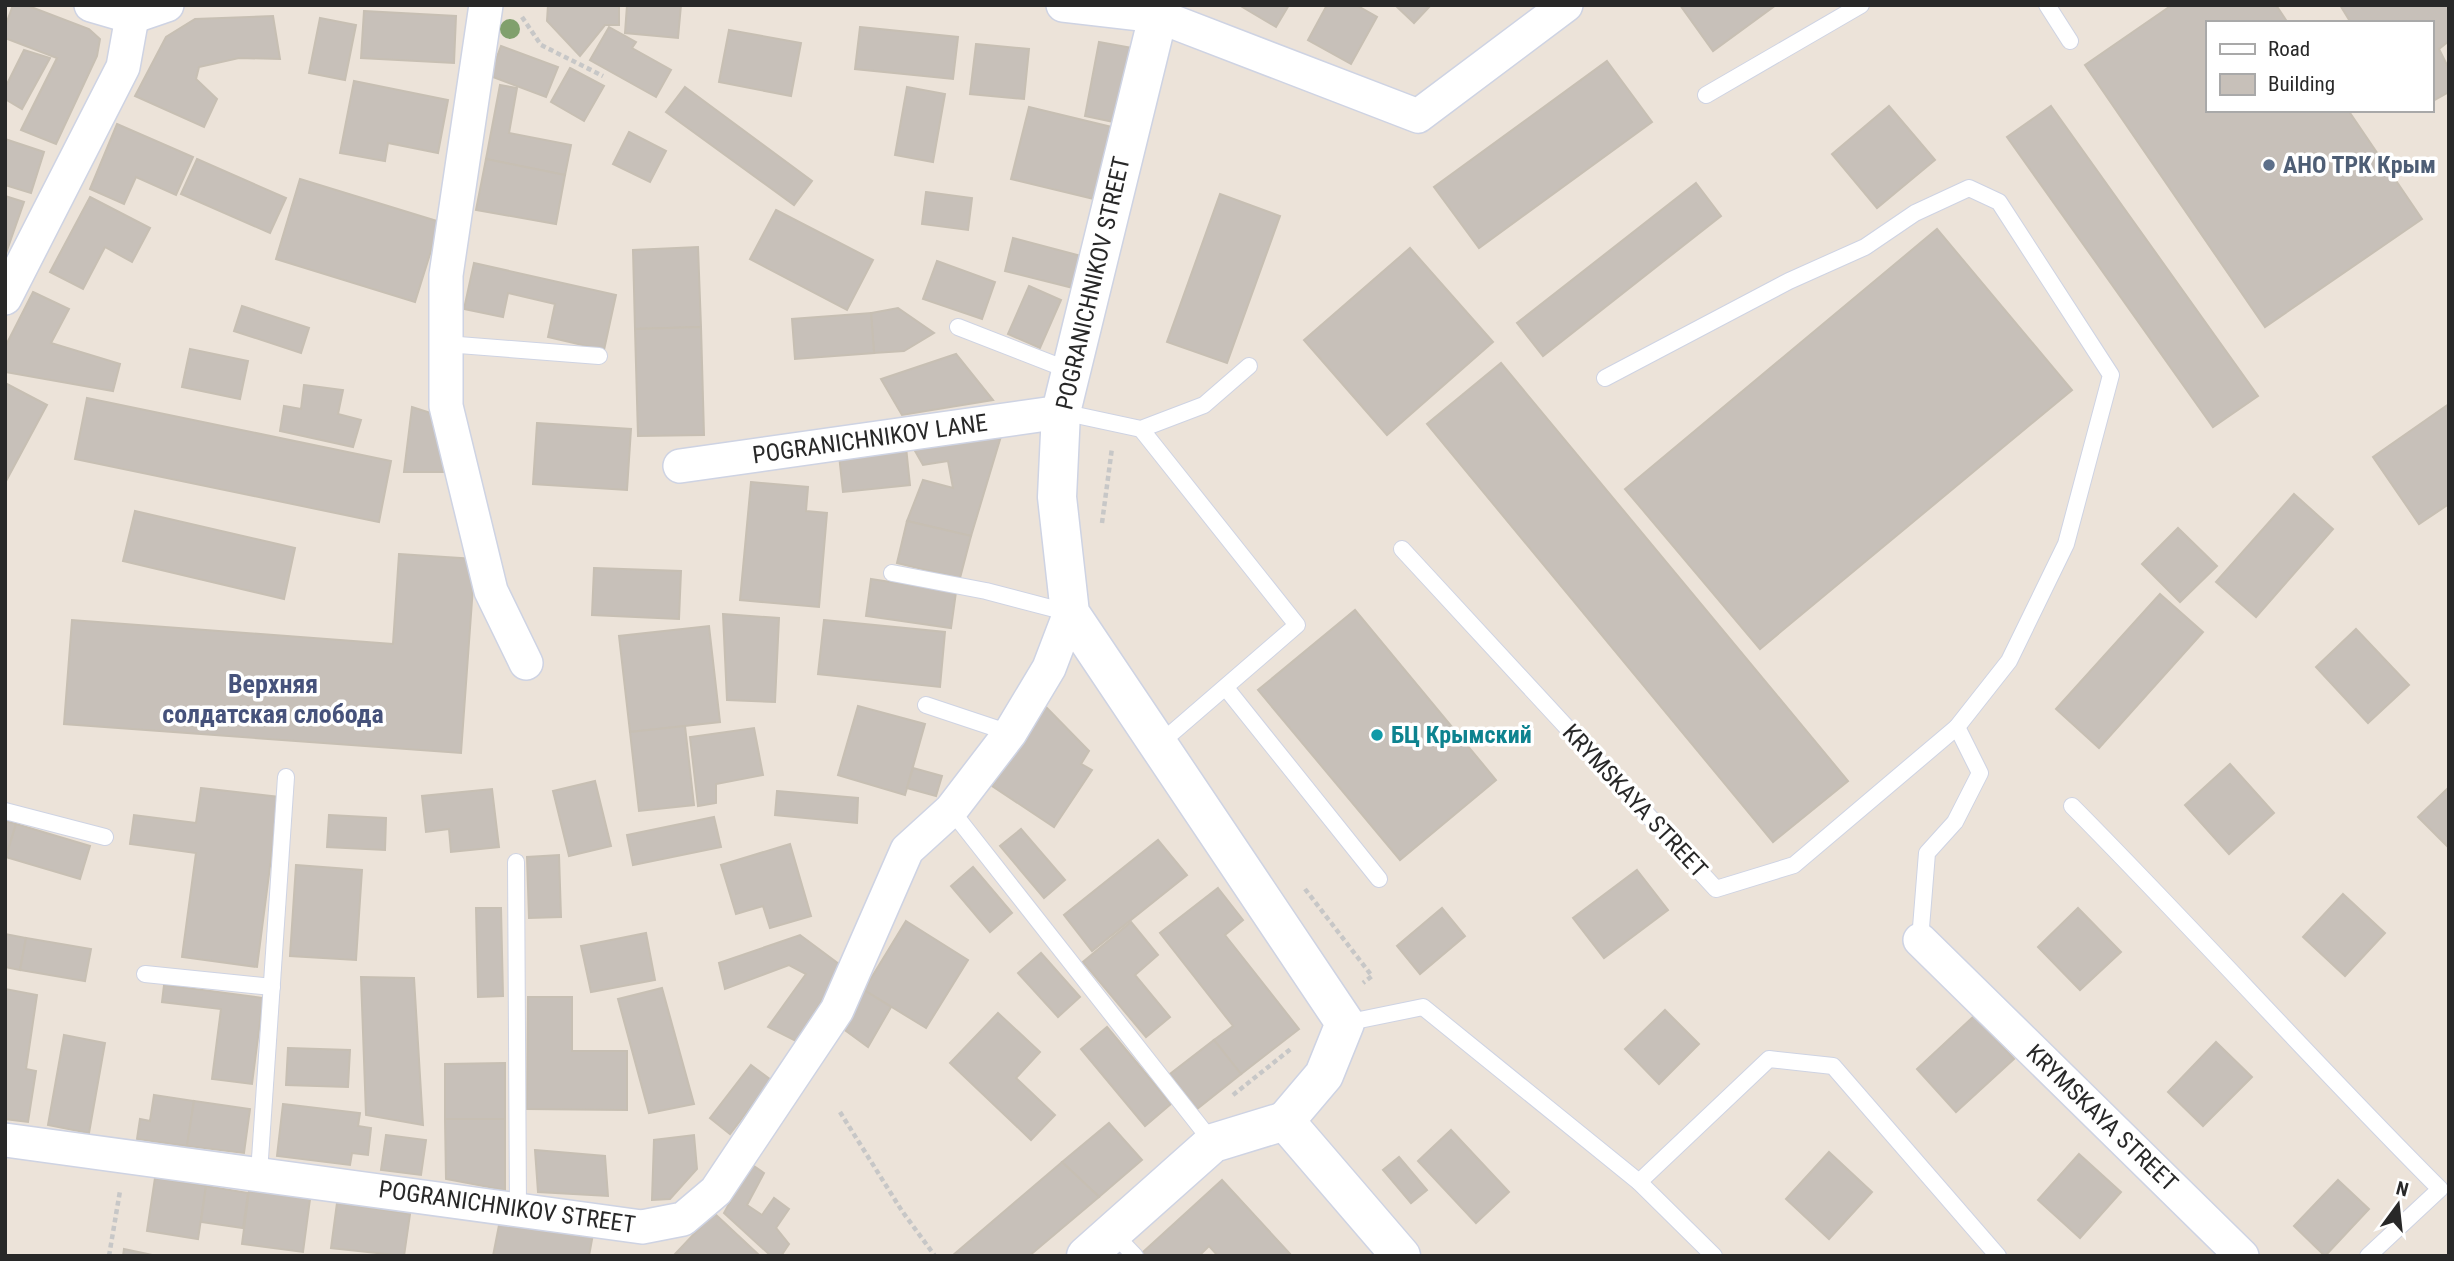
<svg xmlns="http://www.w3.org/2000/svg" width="2454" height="1261" font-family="'Roboto Condensed',sans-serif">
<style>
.building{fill:#c7c0b9;stroke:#c7bfb3;stroke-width:2}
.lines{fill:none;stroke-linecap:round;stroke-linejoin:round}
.service-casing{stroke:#ced3e3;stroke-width:18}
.minor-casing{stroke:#ced3e3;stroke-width:36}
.tertiary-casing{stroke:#ced3e3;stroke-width:41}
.path{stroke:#c7c7c7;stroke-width:4.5;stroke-dasharray:5 3.5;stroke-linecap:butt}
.service{stroke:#fff;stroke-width:16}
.minor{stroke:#fff;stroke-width:33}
.tertiary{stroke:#fff;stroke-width:38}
.tree{fill:#81a06d}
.service-dot{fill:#5c6f8a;stroke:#fff;stroke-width:2.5}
.culture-dot{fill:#0f9aa8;stroke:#fff;stroke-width:2.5}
.labels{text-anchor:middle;stroke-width:7;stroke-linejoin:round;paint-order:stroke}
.service-label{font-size:24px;font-weight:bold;fill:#4e5e75;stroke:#fff;text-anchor:start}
.street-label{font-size:24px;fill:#282828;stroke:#fff}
.culture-label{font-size:24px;font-weight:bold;fill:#0d838f;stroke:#fff;text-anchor:start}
.neighbourhood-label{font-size:26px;font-weight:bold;fill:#46527b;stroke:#fff}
</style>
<rect width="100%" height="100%" fill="#ece3d9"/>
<g class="building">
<polygon points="13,5 26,5 89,29 100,39 97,56 56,144 21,130 57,58 5,38 5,27"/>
<polygon points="548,5 619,5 619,25 605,25 580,56 547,21"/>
<polygon points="627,5 681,5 678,38 625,33"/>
<polygon points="1239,5 1289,5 1276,27"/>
<polygon points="1327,5 1356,5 1377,17 1351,64 1308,40"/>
<polygon points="1395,5 1431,5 1414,23"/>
<polygon points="1680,5 1776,5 1713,51"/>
<polygon points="2172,5 2276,5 2288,23 2207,23 2207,110 2348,110 2422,219 2265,327 2085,65"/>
<polygon points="2340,5 2449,5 2449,41 2439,49 2449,69 2449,92 2431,102 2431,23 2351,23"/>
<polygon points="364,11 456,16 454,63 361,58"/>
<polygon points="273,16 280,59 239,58 199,67 196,79 217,99 204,127 135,96 166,37 195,19"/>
<polygon points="320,18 356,25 345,80 309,73"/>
<polygon points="609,27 636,42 632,48 671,70 656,97 590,60"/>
<polygon points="860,27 958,37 953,79 855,69"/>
<polygon points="729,30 801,43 791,96 719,82"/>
<polygon points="1099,42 1138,49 1123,124 1085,116"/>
<polygon points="976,44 1029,49 1024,99 970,94"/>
<polygon points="501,46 558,67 546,97 490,76"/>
<polygon points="24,50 50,58 22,109 5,99 5,88"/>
<polygon points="1607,61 1652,122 1479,248 1434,187"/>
<polygon points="570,68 604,86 584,121 551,102"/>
<polygon points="354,81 448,100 438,153 388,143 385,161 340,153"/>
<polygon points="500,85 517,88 509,133 571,145 565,175 486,159"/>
<polygon points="685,87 812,181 794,205 666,112"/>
<polygon points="907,87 945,94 933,162 895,155"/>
<polygon points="1889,106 1935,160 1877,208 1832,154"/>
<polygon points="2051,106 2258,396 2213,427 2007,137"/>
<polygon points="1029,107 1116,128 1098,200 1011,179"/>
<polygon points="117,124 193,157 176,195 136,177 124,204 90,189"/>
<polygon points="629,132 666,151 650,182 613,164"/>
<polygon points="5,139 44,152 31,193 5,185"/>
<polygon points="197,159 286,198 270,233 181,194"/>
<polygon points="486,159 565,175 556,224 476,210"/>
<polygon points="300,179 440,222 415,302 276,259"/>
<polygon points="1696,183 1721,216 1543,356 1517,323"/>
<polygon points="926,192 972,198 968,230 922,224"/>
<polygon points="1220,194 1280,216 1227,363 1167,342"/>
<polygon points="5,196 24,202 5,256"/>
<polygon points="90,197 150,228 132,262 105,247 83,289 50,272"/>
<polygon points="776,210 873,260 847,310 750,259"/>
<polygon points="1937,229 2072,390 1760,649 1625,489"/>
<polygon points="1013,238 1081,256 1073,288 1005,271"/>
<polygon points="698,247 701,327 635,329 633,250"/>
<polygon points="1410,248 1493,342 1387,435 1304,340"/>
<polygon points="937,261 995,282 982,319 923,299"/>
<polygon points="474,263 616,295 604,350 548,337 555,304 508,293 503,317 464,309"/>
<polygon points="1029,286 1061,300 1040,348 1008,334"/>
<polygon points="33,292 69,309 51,343 120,364 113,391 5,372 5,347"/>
<polygon points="242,306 309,328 301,353 234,331"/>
<polygon points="898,308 934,333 904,351 874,353 871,313"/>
<polygon points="871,313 874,353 795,359 792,319"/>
<polygon points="701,327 704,435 638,436 635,329"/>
<polygon points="190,349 248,361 240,399 182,387"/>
<polygon points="956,354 993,400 902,415 881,379"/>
<polygon points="1501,363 1848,781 1773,842 1427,424"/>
<polygon points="5,383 47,405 5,483"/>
<polygon points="304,385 343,390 338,414 361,420 353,447 280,431 284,406 301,409"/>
<polygon points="87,398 391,461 379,522 75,459"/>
<polygon points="2449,404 2449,504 2419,524 2373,457"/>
<polygon points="412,407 440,416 448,472 404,472"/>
<polygon points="537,423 631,429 627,490 533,484"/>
<polygon points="1002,433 971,536 907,521 923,480 953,488 948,461 923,465 910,442"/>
<polygon points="906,447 910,485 843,492 839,455"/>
<polygon points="751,482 808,487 806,511 827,513 819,607 740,600"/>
<polygon points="2294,494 2333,529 2256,617 2216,582"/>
<polygon points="135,511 295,548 284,599 123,561"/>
<polygon points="907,521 971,536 960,578 897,563"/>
<polygon points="2178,528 2217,566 2180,602 2142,564"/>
<polygon points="399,554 475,559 461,753 64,724 72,620 393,644"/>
<polygon points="594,568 681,571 679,619 592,615"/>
<polygon points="871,579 956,592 951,628 866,616"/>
<polygon points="2160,594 2203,632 2099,748 2056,709"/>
<polygon points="1355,610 1496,780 1400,860 1258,690"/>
<polygon points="723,614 779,618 775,702 727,700"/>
<polygon points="824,620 945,632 940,687 818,674"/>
<polygon points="709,626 720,722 630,732 619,636"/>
<polygon points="2356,629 2409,685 2368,723 2316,667"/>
<polygon points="858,706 925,724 905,795 838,775"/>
<polygon points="1045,706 1089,751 1081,764 1092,770 1054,827 992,786"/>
<polygon points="685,726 694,805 639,811 630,732"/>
<polygon points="754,728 763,775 716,784 716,803 698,806 690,737"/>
<polygon points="2230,764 2274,813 2229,854 2185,805"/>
<polygon points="913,768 942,776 936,796 907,788"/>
<polygon points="595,781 611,846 569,856 553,791"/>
<polygon points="2449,787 2449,848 2418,817"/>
<polygon points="201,788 279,797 257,967 182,957 196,853 130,844 134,815 196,823"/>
<polygon points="492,789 499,847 451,852 449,829 426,832 422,796"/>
<polygon points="777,791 858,798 857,823 775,815"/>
<polygon points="329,815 386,818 385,850 327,847"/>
<polygon points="714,817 721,847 633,865 627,835"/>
<polygon points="5,821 16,824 6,857 5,857"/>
<polygon points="16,824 90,846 80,879 6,857"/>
<polygon points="1021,829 1065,880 1044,898 1000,846"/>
<polygon points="1158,840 1187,875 1092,951 1064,915"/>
<polygon points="790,844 811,916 770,928 763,906 736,914 721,865"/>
<polygon points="559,855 561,917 529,918 527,857"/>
<polygon points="296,865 362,870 356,960 290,956"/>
<polygon points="973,867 1012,913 990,932 951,886"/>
<polygon points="1637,870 1668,910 1604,958 1573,918"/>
<polygon points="1218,888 1243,920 1225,935 1299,1029 1241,1074 1214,1040 1233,1026 1160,933"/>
<polygon points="2343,894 2385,933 2345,976 2303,937"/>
<polygon points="476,908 501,908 503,996 478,997"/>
<polygon points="1442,908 1465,936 1420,974 1397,946"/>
<polygon points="2078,908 2121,952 2080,990 2038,947"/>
<polygon points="906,921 968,960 926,1028 864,990"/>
<polygon points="1131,922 1158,955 1135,975 1170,1017 1146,1037 1083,962"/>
<polygon points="646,933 655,980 591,992 581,946"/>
<polygon points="5,934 26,938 20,970 5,967"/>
<polygon points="800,935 843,967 796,1041 768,1027 806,974 789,965 725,989 719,963"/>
<polygon points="26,938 91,949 85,981 20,970"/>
<polygon points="1041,953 1080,997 1058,1017 1018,973"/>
<polygon points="361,977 414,978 423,1125 366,1115"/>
<polygon points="164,985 263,998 252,1084 212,1079 221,1009 162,1002"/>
<polygon points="662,988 694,1104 649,1113 618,999"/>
<polygon points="5,989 37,995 26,1069 36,1071 28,1122 5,1119"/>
<polygon points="864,990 891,1007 868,1047 842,1028"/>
<polygon points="528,997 572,997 572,1051 627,1051 627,1110 527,1109"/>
<polygon points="1665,1010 1699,1044 1659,1084 1625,1049"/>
<polygon points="998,1013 1040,1052 1016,1078 1055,1115 1031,1140 950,1063"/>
<polygon points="1974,1016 2014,1059 1956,1112 1917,1069"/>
<polygon points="1107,1027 1171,1104 1145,1126 1081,1049"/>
<polygon points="64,1035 105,1043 89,1133 48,1125"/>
<polygon points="1214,1040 1241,1074 1197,1109 1170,1074"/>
<polygon points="2216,1042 2252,1077 2203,1126 2168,1092"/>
<polygon points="288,1048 350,1050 348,1087 286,1085"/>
<polygon points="505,1063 505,1119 445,1119 445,1064"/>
<polygon points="751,1065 771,1080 730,1134 710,1118"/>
<polygon points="154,1095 194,1101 187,1146 137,1139 140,1119 150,1121"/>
<polygon points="194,1101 250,1109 244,1153 187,1146"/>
<polygon points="283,1104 360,1113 358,1126 371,1128 368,1155 352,1153 350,1165 277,1156"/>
<polygon points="445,1119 505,1119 505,1190 446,1179"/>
<polygon points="1109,1123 1142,1160 1099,1197 1062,1162"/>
<polygon points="1451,1130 1509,1192 1476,1223 1418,1161"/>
<polygon points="386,1135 426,1140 421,1175 381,1170"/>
<polygon points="694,1135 697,1169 670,1199 652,1200 654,1140"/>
<polygon points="535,1150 605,1156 608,1196 538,1192"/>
<polygon points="1829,1152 1872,1192 1829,1239 1786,1199"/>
<polygon points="2079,1154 2121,1192 2080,1238 2038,1200"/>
<polygon points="1399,1157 1427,1190 1411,1203 1383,1170"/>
<polygon points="1062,1162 1099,1197 1029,1256 952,1256"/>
<polygon points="751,1164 764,1173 747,1205 762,1215 774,1198 789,1209 776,1228 789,1244 781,1256 771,1256 724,1213"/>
<polygon points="155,1178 206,1186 198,1239 147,1231"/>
<polygon points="1222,1180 1292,1256 1218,1256 1209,1246 1199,1256 1144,1256 1142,1253"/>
<polygon points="2338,1180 2369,1209 2325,1256 2294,1226"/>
<polygon points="206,1186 248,1193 243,1228 201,1222"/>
<polygon points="249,1191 310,1199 303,1252 242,1244"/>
<polygon points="337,1203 410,1214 404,1256 331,1248"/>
<polygon points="714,1213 760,1256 675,1254"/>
<polygon points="501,1215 593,1234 589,1256 493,1256"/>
<polygon points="124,1249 157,1256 123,1256"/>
</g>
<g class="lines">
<g class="service-casing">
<g id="service">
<polyline points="2047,5 2070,41"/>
<polyline points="1706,95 1861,5"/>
<polyline points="958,327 1071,371"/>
<polyline points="446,344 599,356"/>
<polyline points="1605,378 1789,281 1865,247 1915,213 1969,188 1999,202 2111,375 2066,544 2009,661 1957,727"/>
<polyline points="1062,412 1141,429 1204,405 1249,366"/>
<polyline points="1141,429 1297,625 1158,745"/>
<polyline points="1402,549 1716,889 1794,865 1957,727 1980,773 1955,822 1927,853 1920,940"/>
<polyline points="892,573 986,591 1070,613"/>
<polyline points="1226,688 1379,879"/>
<polyline points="926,705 1010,733"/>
<path d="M2072 806C2197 932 2315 1064 2440 1189L2368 1256"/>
<polyline points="951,810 1213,1143"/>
<polyline points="5,811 105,837"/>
<polyline points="516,862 518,1210"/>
<polyline points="145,974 272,987"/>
<polyline points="1345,1023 1423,1007 1639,1182 1714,1256"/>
<polyline points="259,1173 286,777"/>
<polyline points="1639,1182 1769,1059 1833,1066 1998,1256"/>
<polyline points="1112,1232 1135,1256"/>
</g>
</g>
<g class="minor-casing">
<g id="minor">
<polyline points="91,5 132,17"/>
<polyline points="486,5 446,275 446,406 491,591 526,663"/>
<polyline points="1063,5 1158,16 1418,116 1566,5"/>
<polyline points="132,17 167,5"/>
<polyline points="5,298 123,67 132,17"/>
<polyline points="680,466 1061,412"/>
<polyline points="1920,940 2242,1256"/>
<polyline points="5,1140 642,1227 683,1219 716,1191 837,1010 907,850 951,810 1010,733 1049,668 1070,613"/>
</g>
</g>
<g class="tertiary-casing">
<g id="tertiary">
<polyline points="1158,16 1061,412 1057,497 1070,613 1345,1023 1324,1075 1285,1121"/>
<polyline points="1285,1121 1401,1256"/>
<polyline points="1086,1256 1213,1143 1285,1121"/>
</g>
</g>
<g class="path">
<polyline points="522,17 541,45 603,76"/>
<polyline points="1102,523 1112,448"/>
<polyline points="1305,889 1372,976 1363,983"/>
<polyline points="1233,1095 1292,1048"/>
<polyline points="840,1112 902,1211 935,1256"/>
<polyline points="109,1256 120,1191"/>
</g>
<use href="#service" class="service"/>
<use href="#minor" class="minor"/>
<use href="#tertiary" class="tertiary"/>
</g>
<circle class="tree" cx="510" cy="29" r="10"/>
<circle class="service-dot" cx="2269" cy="165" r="7"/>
<circle class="culture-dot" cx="1377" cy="735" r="7"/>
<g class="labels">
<g class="service-label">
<text x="2283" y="173">АНО ТРК Крым</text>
</g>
<g class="street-label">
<text transform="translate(1093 283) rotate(-77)" y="8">POGRANICHNIKOV STREET</text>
<text transform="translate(870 439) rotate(-8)" y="8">POGRANICHNIKOV LANE</text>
<text transform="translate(1635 801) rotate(47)" y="8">KRYMSKAYA STREET</text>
<text transform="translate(2102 1118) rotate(44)" y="8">KRYMSKAYA STREET</text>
<text transform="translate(507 1207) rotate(8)" y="8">POGRANICHNIKOV STREET</text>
</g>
<g class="culture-label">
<text x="1391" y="743">БЦ Крымский</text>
</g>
<g class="neighbourhood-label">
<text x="273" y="693">Верхняя<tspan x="273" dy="30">солдатская слобода</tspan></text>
</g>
</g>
<rect width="2454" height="1261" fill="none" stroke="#282828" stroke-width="14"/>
<rect x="2206" y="21" width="228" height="91" fill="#ffffff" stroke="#a9a9a9" stroke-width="2"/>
<rect x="2220" y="44" width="35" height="10" fill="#ffffff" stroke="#a9a9a9" stroke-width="2"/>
<text x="2268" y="56" font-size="21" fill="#282828">Road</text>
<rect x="2220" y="74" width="35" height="21" fill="#c7c0b9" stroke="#a9a9a9" stroke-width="2"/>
<text x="2268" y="91" font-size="21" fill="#282828">Building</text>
<g transform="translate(2398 1205) rotate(15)" stroke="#ffffff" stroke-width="5" paint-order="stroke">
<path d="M0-5L12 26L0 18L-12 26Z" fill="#282828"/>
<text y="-10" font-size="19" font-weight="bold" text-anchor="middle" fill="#282828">N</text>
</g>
</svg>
